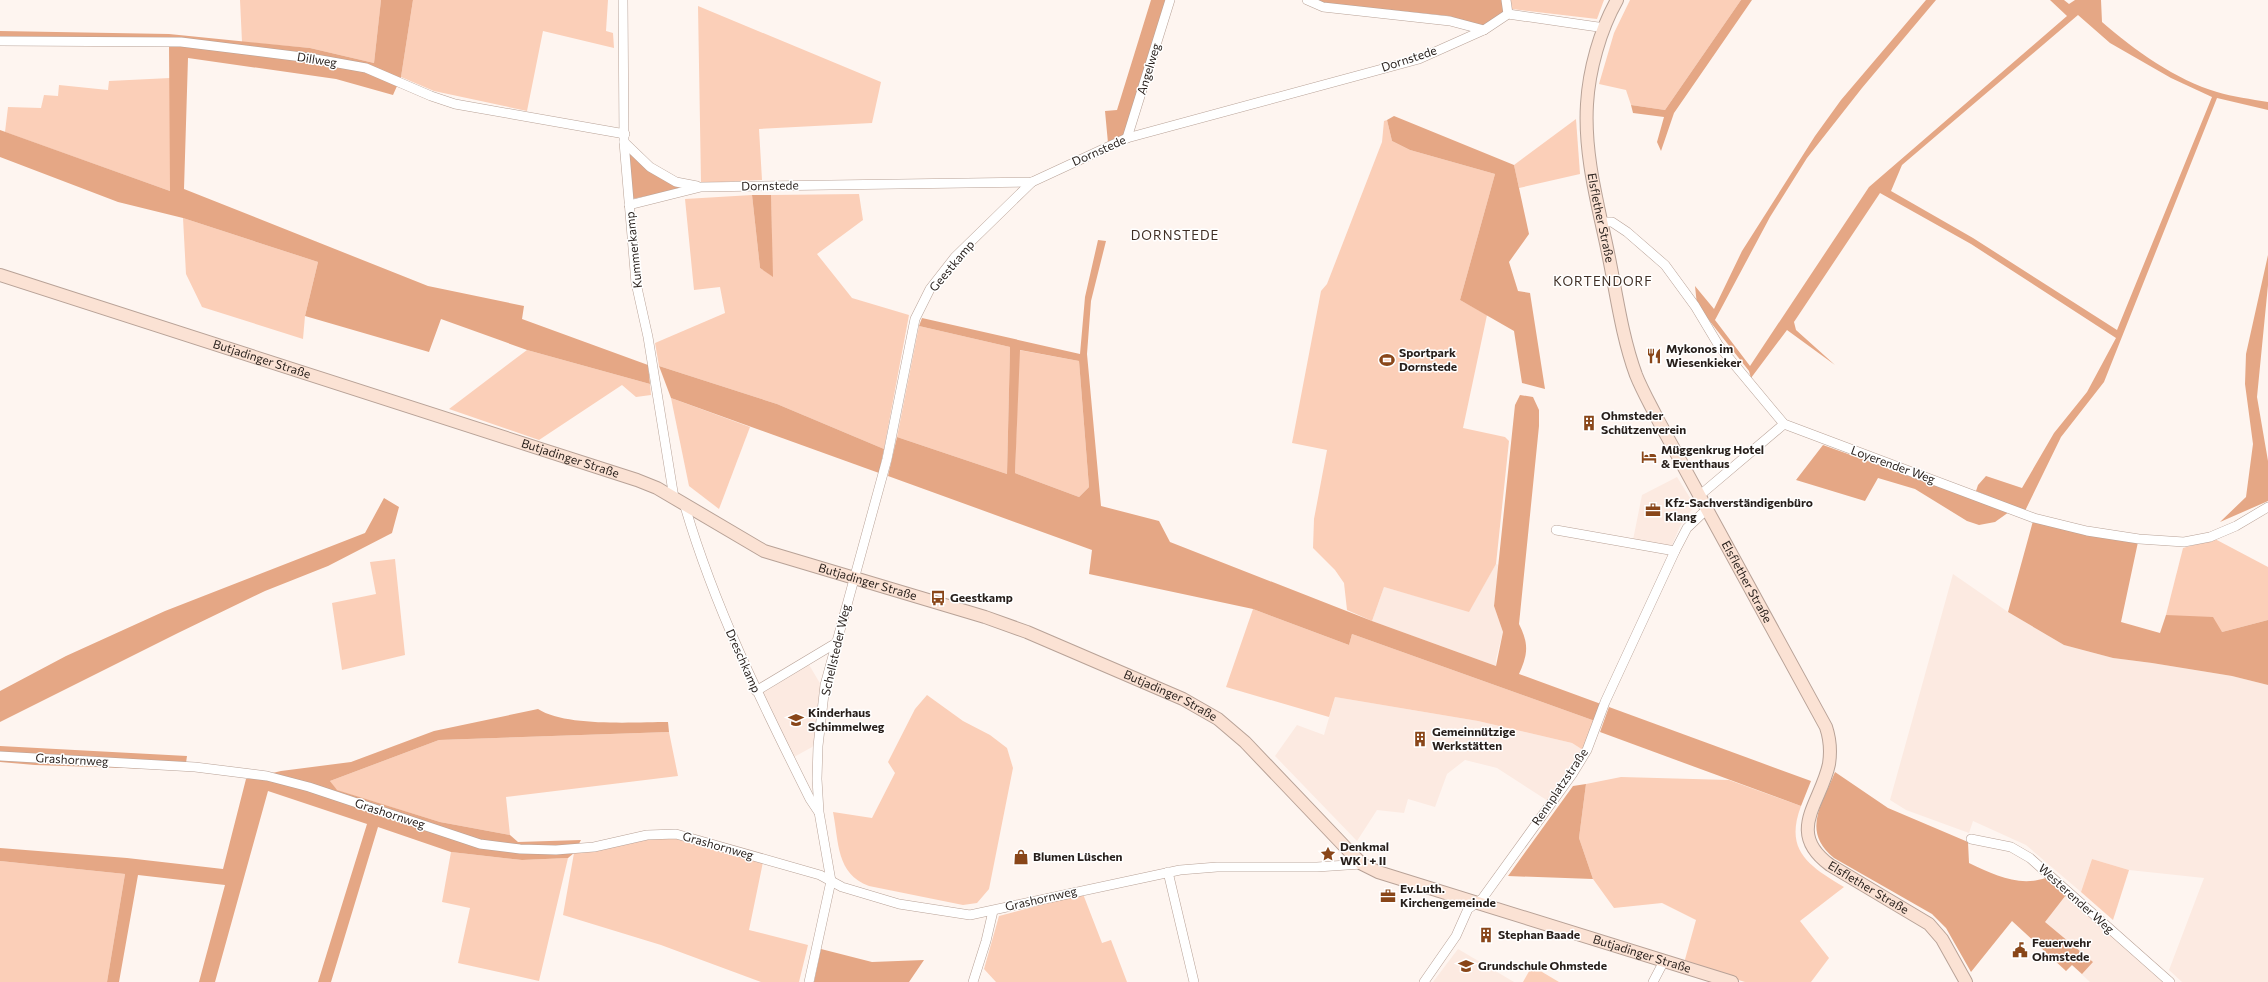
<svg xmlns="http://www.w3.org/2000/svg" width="2268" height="982" font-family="Commissioner,sans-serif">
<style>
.built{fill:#fceae1}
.green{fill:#fbcfb8}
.forest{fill:#e5a785;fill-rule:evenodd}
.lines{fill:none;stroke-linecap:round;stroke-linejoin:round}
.street-casing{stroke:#b8a297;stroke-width:10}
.secondary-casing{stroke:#b8a297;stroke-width:14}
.street{stroke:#fff;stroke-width:9}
.secondary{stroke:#fbe2d4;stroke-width:12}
.labels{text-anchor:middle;stroke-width:3;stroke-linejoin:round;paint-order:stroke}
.street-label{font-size:12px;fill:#271f1b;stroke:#fff}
.poi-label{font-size:12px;font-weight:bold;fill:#271f1b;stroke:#fff;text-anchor:start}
.neighbourhood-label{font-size:13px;letter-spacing:1px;fill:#3f2e24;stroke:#fff}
</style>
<rect width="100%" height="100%" fill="#fef5f0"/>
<g class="built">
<polygon points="1677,477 1695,506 1682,522 1671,547 1633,540 1642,495"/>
<polygon points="1496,564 1499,565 1494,606 1503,632 1496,659 1496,666 1372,621 1384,587 1469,611"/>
<polygon points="1953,574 2008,612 2064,645 2113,658 2152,663 2232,676 2268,685 2268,982 2182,982 2169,970 2204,878 2129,870 2092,859 2081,892 2026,845 1973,821 1969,833 1906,810 1890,800"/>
<polygon points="808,663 821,685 814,746 794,757 761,693"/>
<polygon points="1335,697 1478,721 1572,743 1583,750 1548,801 1497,768 1465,760 1447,774 1435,807 1408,799 1404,813 1377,810 1357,841 1275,756 1297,725 1324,735"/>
<polygon points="2066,895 2165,982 2090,982 2037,932"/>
<polygon points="1458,949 1514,982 1433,982"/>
</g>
<g class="green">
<polygon points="240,0 381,0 374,63 310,48 242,42"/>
<polygon points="413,0 608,0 606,31 613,33 614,48 543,31 527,111 434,91 401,77"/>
<polygon points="1510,0 1604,0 1597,19 1512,9"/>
<polygon points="1630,0 1741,0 1665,110 1631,105 1626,90 1599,84 1614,33"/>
<polygon points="698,6 881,82 872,123 759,129 762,180 701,183"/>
<polygon points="170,78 170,191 5,132 8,107 41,108 44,95 58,96 59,85 108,90 109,81"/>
<polygon points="1576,119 1580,174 1519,188 1514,165"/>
<polygon points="1387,120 1392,141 1410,150 1495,174 1460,300 1487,315 1463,428 1505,437 1509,441 1496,564 1469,612 1384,587 1372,621 1347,610 1344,583 1335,570 1313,548 1314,519 1327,450 1292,443 1321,291 1327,284 1382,142 1384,121"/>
<polygon points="859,194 863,220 817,254 852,298 909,315 884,449 777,404 659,366 655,343 725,313 720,287 694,290 685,199 752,195 760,268 772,276 771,195"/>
<polygon points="183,218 318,262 305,316 303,339 202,307 186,274"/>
<polygon points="919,326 1010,347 1007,474 897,437"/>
<polygon points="527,350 650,384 651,395 636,397 622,385 539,440 449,409"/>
<polygon points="1019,350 1079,361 1089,487 1079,497 1015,473"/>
<polygon points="671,398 750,427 719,509 689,486"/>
<polygon points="2215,539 2268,567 2268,620 2222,632 2166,615 2183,548"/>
<polygon points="395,559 405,655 342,670 332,603 376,594 370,562"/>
<polygon points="1253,609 1349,645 1352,634 1595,721 1583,750 1572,743 1478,721 1335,697 1329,717 1226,687"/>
<path d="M927 695 963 721 990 735 1007 748 1013 768 989 889 977 903 963 905 869 886C836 874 839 842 833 812L872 818 895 773 888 762 915 709Z"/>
<polygon points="669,732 678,776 506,797 510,835 440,822 336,790 330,781 439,740"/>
<path d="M1621 777 1729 780 1801 806C1784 851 1809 866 1844 887L1800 921 1829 958 1811 982H1745L1684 963 1696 920 1662 903 1614 908 1593 879 1579 838 1586 784Z"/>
<polygon points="659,837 686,840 763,862 749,930 808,945 799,982 761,982 661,945 563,915 574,853"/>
<polygon points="451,852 522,860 568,858 539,981 458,963 470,908 442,902"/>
<polygon points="2092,859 2129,870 2113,920 2081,892"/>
<polygon points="0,861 125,874 107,982 0,982"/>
<polygon points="1083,894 1102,943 1111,940 1127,982 996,982 984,969 999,916"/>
<polygon points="1532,966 1559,982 1523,982"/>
</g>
<g class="forest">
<polygon points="381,0 413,0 401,77 393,95 336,79 188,58 184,189 428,286 524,306 522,319 648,365 650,384 527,350 441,319 429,352 305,316 318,262 183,218 118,202 0,157 0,130 170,191 169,45 0,46 0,31 169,34 310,48 374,63"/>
<polygon points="1151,0 1167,0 1125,135 1108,143 1105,111 1117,110"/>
<polygon points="1317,0 1503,0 1505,11 1483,26 1449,16 1324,3"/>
<polygon points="1741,0 1752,0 1674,113 1661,151 1657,142 1664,117 1633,113 1631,105 1665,110"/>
<path d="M1926 0H1936L1862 88 1807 158 1770 217 1715 320 1750 366 1869 187 2067 16 2050 0H2064L2069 4 2075 0H2101L2102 22C2134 50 2176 80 2217 92 2233 97 2251 99 2268 102V110L2217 98 2104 382 2061 437 2025 511 1976 491 1978 485 1986 476 2022 488 2054 433 2087 392 2116 338 1971 244 1880 193 1794 322 1796 330 1835 365 1787 330 1751 378 1749 371 1697 305 1695 286 1714 309 1742 251 1815 136 1841 100ZM2078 15 2110 43 2171 78 2212 97 2117 330 1973 238 1891 191 1902 165Z"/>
<polygon points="1394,116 1514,165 1529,234 1509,262 1518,291 1530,293 1545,389 1522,383 1514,331 1460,300 1495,174 1410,150 1392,141 1387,120"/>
<polygon points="627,149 686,188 632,199"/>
<polygon points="752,195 771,195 773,277 760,268"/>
<path d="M1098 240 1106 241 1091 301 1087 354 1101 506 1159 521 1170 542 1372 621 1496 666 1503 632 1494 606 1515 405 1520 395 1533 397 1539 410V426L1519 624C1529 644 1528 654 1519 674L1601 704 1595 721 1352 634 1349 645 1253 609 1089 574 1092 550 888 476 897 437 1007 474 1010 347 919 326 922 318 1080 354 1085 297ZM1020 350 1079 361 1089 487 1079 497 1015 473Z"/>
<polygon points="2268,255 2268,285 2257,397 2268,461 2268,501 2220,522 2246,497 2253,444 2245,384 2246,354"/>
<polygon points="659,366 777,404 884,449 879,473 671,398"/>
<polygon points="1823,445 2009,512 1995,522 1979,525 1967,521 1915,489 1878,478 1865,501 1796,480"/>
<polygon points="384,498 399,507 392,533 328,566 265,591 178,633 0,722 0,691 66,656 165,611 365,533"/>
<polygon points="2033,521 2138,542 2121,622 2160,633 2166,615 2213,617 2222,632 2268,620 2268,685 2232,676 2152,663 2113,658 2064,645 2008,612"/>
<polygon points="1609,707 1811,781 1801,806 1600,732"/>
<path d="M538 709C566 727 634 722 668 722L669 732 439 740 330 781 337 790 440 822 510 835 518 842 581 840 574 853 568 858 522 860 451 852 378 827 331 982H318L367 824 268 791 215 982H199L225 885 138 875 119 982H107L125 874 0 861V848L127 858 223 869 246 779 281 771 351 762 434 731Z"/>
<polygon points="0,746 187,756 185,770 35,765 0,762"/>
<path d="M1835 772 1888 808 1968 842 1969 863C1995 875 2018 887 2046 878L2066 895 2045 922 2093 962 2082 974 2072 965 2066 971 2012 921 1971 972 1946 928 1932 914 1834 858C1801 831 1822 805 1835 772Z"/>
<polygon points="1586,784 1579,838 1593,879 1508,876 1573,786"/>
<polygon points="821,949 872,962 924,960 909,982 814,982"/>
</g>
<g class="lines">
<g class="street-casing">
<g id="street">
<polyline points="623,0 624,142 636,283 648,337 674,498"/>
<polyline points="1307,0 1323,7 1450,21 1484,30 1508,14 1605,28"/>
<polyline points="1506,0 1508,14"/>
<polyline points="0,41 181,42 310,58 366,68 431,96 455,104 625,134"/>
<polyline points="1127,138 1170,0"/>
<polyline points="624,142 650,167 676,182 697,186"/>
<polyline points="629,205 701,187 1032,182 1127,138 1419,59 1484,30"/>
<polyline points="1601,222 1612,222 1627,232 1665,265 1695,306 1719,346 1784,424 2034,518 2087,531 2139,539 2184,542 2210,537 2236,526 2268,507"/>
<polyline points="1699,496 1784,424"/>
<path d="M684 503C714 607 762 703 810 799L818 811"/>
<polyline points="1556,530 1675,551"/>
<polyline points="756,691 836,643"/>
<polyline points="0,756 195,767 267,776 309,787 480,844 520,849 556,850 594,847 647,835 676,834 820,875 842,887 899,904 970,915 1180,870 1217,867 1317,867 1362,864"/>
<polyline points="1971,839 2011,847 2030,858 2170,982"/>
<polyline points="1168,872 1194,982"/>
<polyline points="809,982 831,881 819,812 817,779 818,746 825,685 887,459 915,319 930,289 955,257 1032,182"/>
<polyline points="973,982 986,941 993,911"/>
<polyline points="1424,982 1456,936 1468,909 1482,899 1573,773 1587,750 1605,702 1675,551 1687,528 1707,509"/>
<polyline points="1653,982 1664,961"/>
</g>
</g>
<g class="secondary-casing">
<g id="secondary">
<path id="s1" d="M1617 0C1600 30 1589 70 1587 104 1584 153 1597 201 1607 248 1616 290 1621 334 1636 375 1642 390 1650 404 1657 418L1826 727C1830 739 1831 751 1829 764 1821 803 1785 832 1830 865L1929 924 1942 939 1966 982"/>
<path id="s2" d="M0 275 637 480 657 488 764 551 985 617 1027 632 1183 699 1218 719 1245 742 1347 849 1362 864 1378 872 1732 982"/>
</g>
</g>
<use href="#street" class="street"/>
<use href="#secondary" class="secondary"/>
</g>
<defs>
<g id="restaurant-bare" transform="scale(1.2)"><path d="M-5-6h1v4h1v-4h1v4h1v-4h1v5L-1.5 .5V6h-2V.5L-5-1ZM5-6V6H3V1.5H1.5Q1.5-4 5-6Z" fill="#894619" stroke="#fff" stroke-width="2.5" paint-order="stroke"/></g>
<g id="stadium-bare" transform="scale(1.2)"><path d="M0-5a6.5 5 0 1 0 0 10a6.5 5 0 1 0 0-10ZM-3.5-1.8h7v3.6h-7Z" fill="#894619" stroke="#fff" stroke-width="2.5" paint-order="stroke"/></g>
<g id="building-bare" transform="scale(1.2)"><path d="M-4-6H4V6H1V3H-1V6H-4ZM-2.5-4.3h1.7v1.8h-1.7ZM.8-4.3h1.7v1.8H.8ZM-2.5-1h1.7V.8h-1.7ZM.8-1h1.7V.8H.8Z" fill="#894619" stroke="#fff" stroke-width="2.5" paint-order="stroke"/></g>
<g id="hotel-bare" transform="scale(1.2)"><path d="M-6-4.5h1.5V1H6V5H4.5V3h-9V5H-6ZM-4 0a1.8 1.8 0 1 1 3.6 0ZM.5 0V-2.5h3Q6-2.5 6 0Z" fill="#894619" stroke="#fff" stroke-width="2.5" paint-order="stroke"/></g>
<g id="office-bare" transform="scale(1.2)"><path d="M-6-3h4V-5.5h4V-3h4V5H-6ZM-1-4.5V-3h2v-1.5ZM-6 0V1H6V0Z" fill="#894619" stroke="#fff" stroke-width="2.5" paint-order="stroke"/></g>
<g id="bus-bare" transform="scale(1.2)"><path d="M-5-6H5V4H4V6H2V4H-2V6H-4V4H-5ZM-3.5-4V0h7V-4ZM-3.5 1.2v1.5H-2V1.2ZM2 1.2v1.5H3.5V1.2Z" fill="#894619" stroke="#fff" stroke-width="2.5" paint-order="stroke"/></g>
<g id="school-bare" transform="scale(1.2)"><path d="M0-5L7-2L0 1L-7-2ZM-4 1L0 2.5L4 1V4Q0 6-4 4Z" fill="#894619" stroke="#fff" stroke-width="2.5" paint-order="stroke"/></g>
<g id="sight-bare" transform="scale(1.2)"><path d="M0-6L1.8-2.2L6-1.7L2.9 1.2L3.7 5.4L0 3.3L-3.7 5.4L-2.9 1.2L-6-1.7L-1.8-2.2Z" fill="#894619" stroke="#fff" stroke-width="2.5" paint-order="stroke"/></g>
<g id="shop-bare" transform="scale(1.2)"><path d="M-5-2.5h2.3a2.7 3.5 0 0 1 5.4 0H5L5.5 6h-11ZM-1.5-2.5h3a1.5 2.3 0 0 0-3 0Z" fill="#894619" stroke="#fff" stroke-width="2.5" paint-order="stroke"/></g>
<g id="civic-bare" transform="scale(1.2)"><path d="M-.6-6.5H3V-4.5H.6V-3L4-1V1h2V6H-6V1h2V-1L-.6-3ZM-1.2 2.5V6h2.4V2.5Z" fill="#894619" stroke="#fff" stroke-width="2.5" paint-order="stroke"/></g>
</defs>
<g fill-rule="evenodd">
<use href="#restaurant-bare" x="1654" y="356"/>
<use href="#stadium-bare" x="1387" y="360"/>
<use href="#building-bare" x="1589" y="423"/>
<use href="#hotel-bare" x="1649" y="457"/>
<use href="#office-bare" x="1653" y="510"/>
<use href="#bus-bare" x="938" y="598"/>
<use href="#school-bare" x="796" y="720"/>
<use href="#building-bare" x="1420" y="739"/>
<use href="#sight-bare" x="1328" y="854"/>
<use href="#shop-bare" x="1021" y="857"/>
<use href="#office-bare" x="1388" y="896"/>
<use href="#building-bare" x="1486" y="935"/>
<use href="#civic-bare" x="2020" y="950"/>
<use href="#school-bare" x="1466" y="966"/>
</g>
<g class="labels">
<g class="street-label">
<text transform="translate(1409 59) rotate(-18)" y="4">Dornstede</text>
<text transform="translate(317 60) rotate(9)" y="4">Dillweg</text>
<text transform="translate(1149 69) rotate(-73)" y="4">Angelweg</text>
<text transform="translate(1099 151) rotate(-24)" y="4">Dornstede</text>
<text transform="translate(770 186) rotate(-1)" y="4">Dornstede</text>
<text dy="4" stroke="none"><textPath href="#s1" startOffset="224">Elsflether Straße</textPath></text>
<text transform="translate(634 250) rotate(-96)" y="4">Kummerkamp</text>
<text transform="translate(952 266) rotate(-50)" y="4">Geestkamp</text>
<text dy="4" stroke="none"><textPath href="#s2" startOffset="275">Butjadinger Straße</textPath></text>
<text dy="4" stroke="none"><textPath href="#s2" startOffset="599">Butjadinger Straße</textPath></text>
<text transform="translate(1893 465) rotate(20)" y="4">Loyerender Weg</text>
<text dy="4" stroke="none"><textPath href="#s1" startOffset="620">Elsflether Straße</textPath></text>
<text dy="4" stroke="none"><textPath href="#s2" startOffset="923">Butjadinger Straße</textPath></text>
<text transform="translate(836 650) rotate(-77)" y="4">Schellsteder Weg</text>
<text transform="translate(743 661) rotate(66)" y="4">Dreschkamp</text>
<text dy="4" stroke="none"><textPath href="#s2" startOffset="1247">Butjadinger Straße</textPath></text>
<text transform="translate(72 760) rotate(3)" y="4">Grashornweg</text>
<text transform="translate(1560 787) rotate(-56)" y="4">Rennplatzstraße</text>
<text transform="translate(390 814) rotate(18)" y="4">Grashornweg</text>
<text transform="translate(718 846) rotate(16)" y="4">Grashornweg</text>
<text dy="4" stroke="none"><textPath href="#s1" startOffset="980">Elsflether Straße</textPath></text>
<text transform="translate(1041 899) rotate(-13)" y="4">Grashornweg</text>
<text transform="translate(2076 899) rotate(42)" y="4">Westerender Weg</text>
<text dy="4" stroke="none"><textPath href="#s2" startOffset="1799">Butjadinger Straße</textPath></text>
</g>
<g class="poi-label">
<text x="1666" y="353">Mykonos im<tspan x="1666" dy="14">Wiesenkieker</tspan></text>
<text x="1399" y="357">Sportpark<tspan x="1399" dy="14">Dornstede</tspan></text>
<text x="1601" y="420">Ohmsteder<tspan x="1601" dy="14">Schützenverein</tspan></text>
<text x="1661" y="454">Müggenkrug Hotel<tspan x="1661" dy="14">&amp; Eventhaus</tspan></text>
<text x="1665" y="507">Kfz-Sachverständigenbüro<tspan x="1665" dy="14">Klang</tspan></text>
<text x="950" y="602">Geestkamp</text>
<text x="808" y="717">Kinderhaus<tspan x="808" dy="14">Schimmelweg</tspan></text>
<text x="1432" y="736">Gemeinnützige<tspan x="1432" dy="14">Werkstätten</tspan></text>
<text x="1340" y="851">Denkmal<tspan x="1340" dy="14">WK I + II</tspan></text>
<text x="1033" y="861">Blumen Lüschen</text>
<text x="1400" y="893">Ev.Luth.<tspan x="1400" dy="14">Kirchengemeinde</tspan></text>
<text x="1498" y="939">Stephan Baade</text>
<text x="2032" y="947">Feuerwehr<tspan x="2032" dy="14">Ohmstede</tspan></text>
<text x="1478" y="970">Grundschule Ohmstede</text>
</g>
<g class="neighbourhood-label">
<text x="1175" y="240">DORNSTEDE</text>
<text x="1603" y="286">KORTENDORF</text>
</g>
</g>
</svg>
